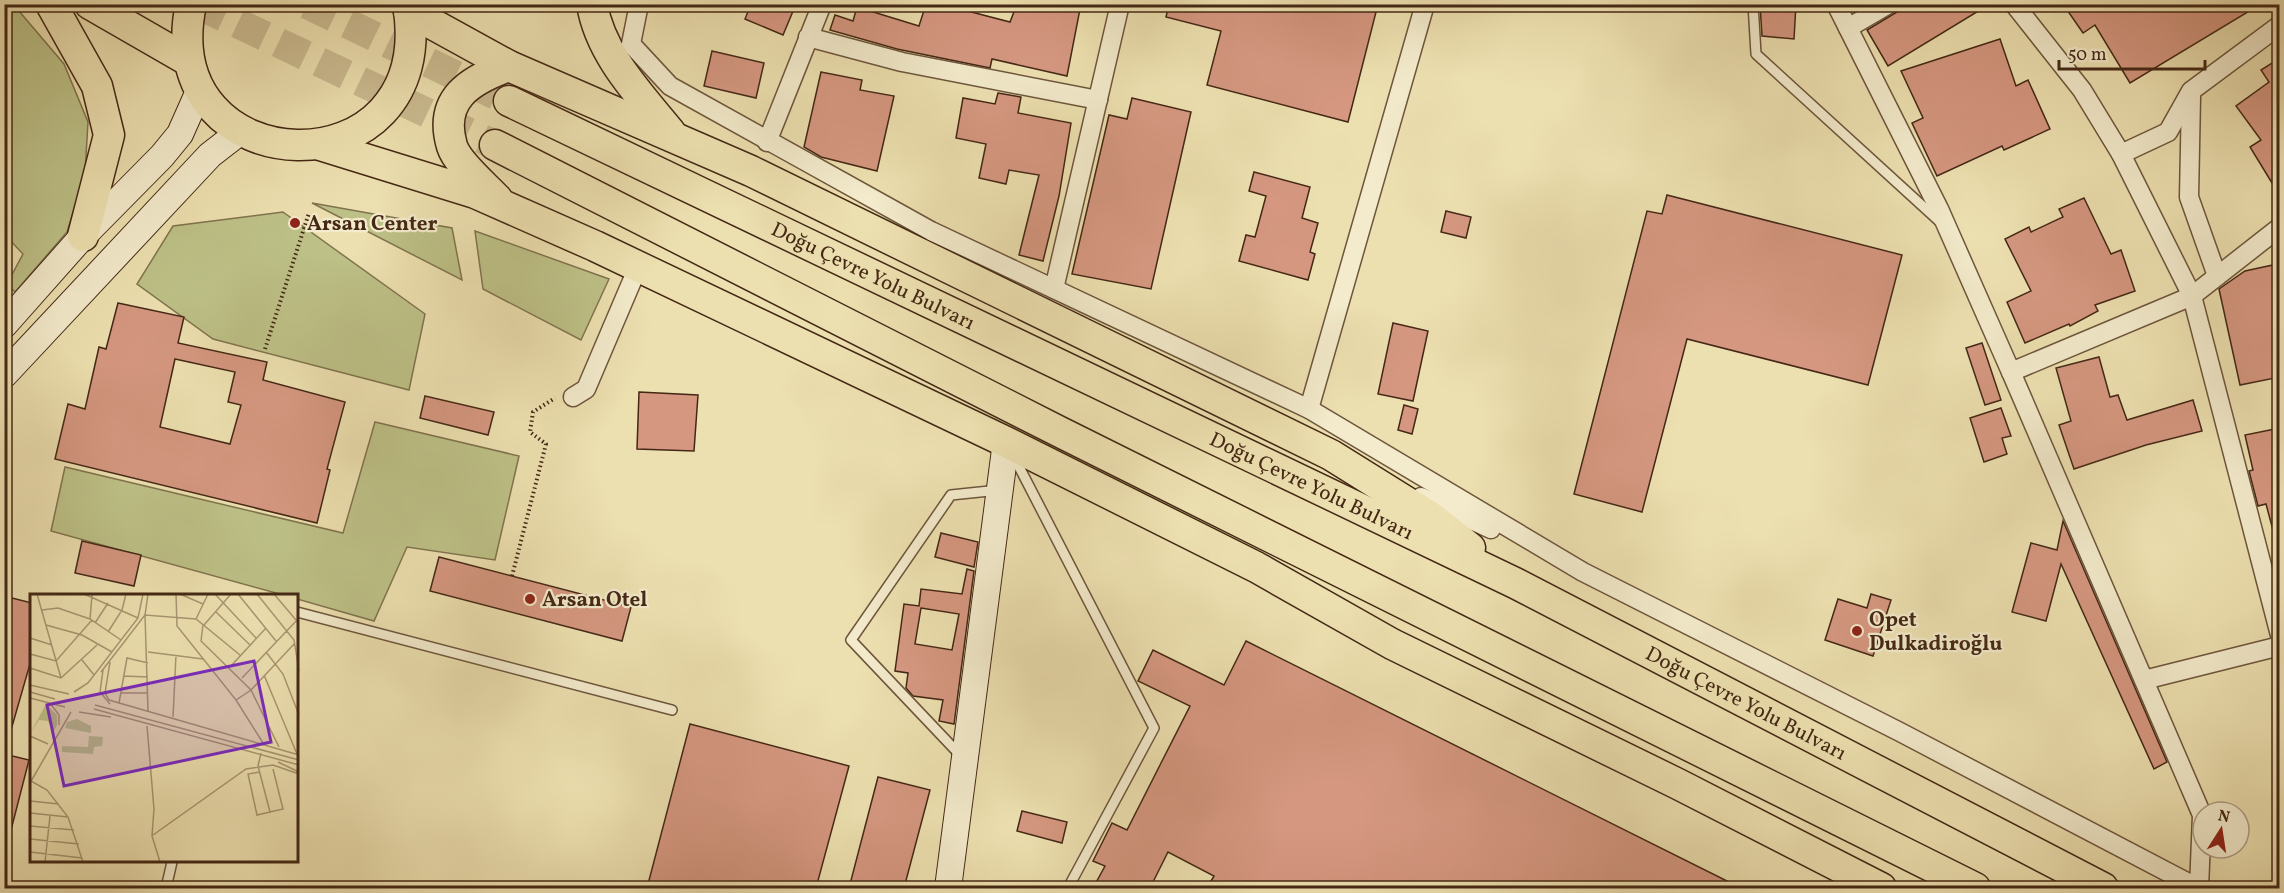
<svg xmlns="http://www.w3.org/2000/svg" width="2284" height="893" font-family="Vollkorn,serif">
<style>
.green{fill:#bdc187;stroke:#80744e;stroke-width:1.5}
.building{fill:#d59780;stroke:#442815;stroke-width:1.5;fill-rule:evenodd}
.lines{fill:none;stroke-linecap:round;stroke-linejoin:round}
.trunk-tunnel{stroke:#cbbb91;stroke-width:30;stroke-dasharray:30 15;stroke-linecap:butt}
.service-casing{stroke:#6e563c;stroke-width:12}
.minor-casing{stroke:#6e563c;stroke-width:21}
.secondary-casing{stroke:#442815;stroke-width:28}
.trunk-casing{stroke:#442815;stroke-width:33}
.path{stroke:#442815;stroke-width:4;stroke-dasharray:1.5 3;stroke-linecap:butt}
.service{stroke:#f3ebcc;stroke-width:9}
.minor{stroke:#f3ebcc;stroke-width:18}
.secondary{stroke:#f3ebcc;stroke-width:26}
.trunk{stroke:#ede0b0;stroke-width:30}
.poi-dot{fill:#8f2418;stroke:#f3ebcc;stroke-width:2}
.labels{text-anchor:middle;stroke-width:4.5;stroke-linejoin:round;paint-order:stroke}
.poi-label{font-size:21px;font-weight:bold;fill:#442815;stroke:#f3ebcc;text-anchor:start}
.street-label{font-size:21px;fill:#442815;stroke:#f3ebcc}
.inset-road{fill:none;stroke:#a99672;stroke-width:1.5}
.view{fill:#7b2cbf;fill-opacity:0.15;stroke:#7b2cbf;stroke-width:3}
.inset-edge{fill:none;stroke:#442815;stroke-width:3}
</style>
<rect width="100%" height="100%" fill="#ede0b0"/>
<filter id="stains"><feTurbulence type="fractalNoise" baseFrequency=".00333" numOctaves="4"/><feColorMatrix values="0 0 0 0 .2 0 0 0 0 .09 0 0 0 0 .02 0 0 0 .5 -.17"/></filter>
<radialGradient id="worn" r=".72"><stop offset=".6" stop-color="#630" stop-opacity="0"/><stop offset="1" stop-color="#630" stop-opacity=".3"/></radialGradient>
<g class="green">
<polygon points="13,4 64,64 88,122 85,173 67,232 15,292 7,284 23,254 5,235 4,5"/>
<polygon points="312,203 452,228 462,280"/>
<polygon points="283,212 425,314 409,390 213,339 137,284 173,226"/>
<polygon points="475,231 609,279 581,340 483,289"/>
<polygon points="375,422 519,456 495,560 407,547 374,621 297,599 297,596 287,596 51,531 65,467 343,533"/>
</g>
<g class="building">
<polygon points="751,4 796,4 783,35 745,19"/>
<polygon points="926,4 957,4 956,8 1010,22 1017,4 1081,4 1067,76 992,59 990,68 897,49 830,30 835,15 853,21 857,7 919,26"/>
<polygon points="1169,4 1348,4 1376,12 1348,122 1207,85 1221,31 1166,17"/>
<polygon points="1760,4 1796,4 1794,39 1762,36"/>
<polygon points="1910,4 1990,4 1888,66 1867,30"/>
<polygon points="2063,4 2261,4 2130,83 2095,25 2083,33"/>
<polygon points="2000,39 2016,86 2028,80 2050,129 2004,150 2002,146 1937,176 1912,123 1923,118 1901,71"/>
<polygon points="712,51 764,63 756,98 704,86"/>
<polygon points="2280,58 2280,196 2250,147 2261,140 2236,106 2269,82 2261,70"/>
<polygon points="821,72 862,80 860,90 894,96 877,171 821,157 804,147"/>
<polygon points="998,93 1021,97 1018,113 1071,123 1059,196 1043,261 1019,255 1039,175 1009,170 1006,184 979,178 986,144 956,138 963,98 995,104"/>
<polygon points="1132,98 1191,112 1151,289 1072,274 1109,115 1127,119"/>
<polygon points="1254,172 1310,187 1302,218 1318,223 1310,252 1315,254 1308,280 1239,261 1246,235 1255,237 1266,196 1249,191"/>
<polygon points="1667,195 1902,255 1868,385 1687,339 1642,512 1574,494 1647,211 1662,214"/>
<polygon points="2084,198 2111,254 2121,250 2135,291 2095,305 2098,311 2070,326 2069,324 2025,343 2007,302 2031,291 2005,239 2029,227 2031,232 2063,217 2059,209"/>
<polygon points="1446,211 1471,217 1466,238 1441,232"/>
<polygon points="2273,265 2280,298 2280,377 2240,385 2219,289 2245,271"/>
<path d="M118 303 184 317 178 343 267 362 263 380 345 402 327 469 330 470 317 523 55 459 68 404 85 409 99 347 106 349ZM175 359 235 372 228 402 241 405 230 444 160 427Z"/>
<polygon points="1393,323 1428,331 1413,401 1378,394"/>
<polygon points="1982,343 2001,400 1985,405 1966,348"/>
<polygon points="2099,357 2110,397 2118,395 2127,420 2193,400 2202,431 2146,445 2074,469 2059,425 2071,421 2056,368"/>
<polygon points="639,392 698,395 694,451 637,449"/>
<polygon points="425,396 494,412 488,435 420,418"/>
<polygon points="1404,405 1418,409 1412,434 1398,430"/>
<polygon points="2001,408 2011,436 2002,438 2007,454 1984,462 1970,418"/>
<polygon points="2280,428 2280,533 2274,534 2266,504 2258,506 2249,471 2253,470 2245,435"/>
<polygon points="2063,521 2167,762 2154,769 2061,564 2046,621 2012,612 2031,543 2057,550"/>
<polygon points="941,533 978,542 974,567 935,557"/>
<polygon points="82,541 141,555 134,586 75,573"/>
<polygon points="439,557 631,607 622,641 430,591"/>
<path d="M967 569 974 571 954 724 939 721 943 700 913 696 906 688 908 673 895 671 904 604 919 606 921 589 962 594ZM921 608 959 614 952 650 915 644Z"/>
<polygon points="1871,594 1891,600 1873,656 1825,640 1838,599 1867,608"/>
<polygon points="4,596 32,603 32,657 9,737 4,737"/>
<polygon points="1246,641 1741,888 1207,888 1214,876 1168,852 1150,888 1093,888 1105,866 1093,861 1112,823 1127,830 1190,706 1138,681 1153,650 1224,685"/>
<polygon points="690,724 849,766 816,888 647,888"/>
<polygon points="4,754 29,760 10,834 4,833"/>
<polygon points="878,777 930,790 904,888 849,888"/>
<polygon points="1022,811 1067,822 1062,843 1017,831"/>
</g>
<g class="lines">
<g class="trunk-tunnel">
<polyline points="197,4 495,145"/>
<polyline points="307,4 509,101"/>
</g>
<g class="service-casing">
<g id="service">
<polyline points="1753,4 1756,54 1939,221"/>
<polyline points="1013,455 1154,728 1068,888"/>
<polyline points="297,612 672,710"/>
<polyline points="961,756 851,640 951,495 999,490"/>
<polyline points="166,888 172,862"/>
</g>
</g>
<g class="minor-casing">
<g id="minor">
<polyline points="639,4 631,44 670,86 931,231 1309,409 1583,572 1900,732 2198,888"/>
<polyline points="1836,4 1939,209 2011,372 2192,296 2280,227"/>
<polyline points="2014,4 2082,90 2121,154 2192,296 2280,635"/>
<polyline points="1848,28 1889,4"/>
<polyline points="808,37 902,62 1098,100"/>
<polyline points="2191,97 2189,197 2217,276"/>
<polyline points="767,142 822,4"/>
<polyline points="2121,154 2168,132 2191,91 2280,25"/>
<polyline points="1054,289 1120,4"/>
<polyline points="2011,372 2202,815 2199,888"/>
<polyline points="573,397 586,389 638,267"/>
<polyline points="1309,409 1425,4"/>
<polyline points="1421,497 1491,529"/>
<polyline points="2144,680 2280,646"/>
</g>
</g>
<g class="secondary-casing">
<g id="secondary">
<polyline points="4,325 83,236 162,156 180,134 200,89"/>
<polyline points="4,375 210,155 241,131"/>
<polyline points="948,888 1006,442"/>
</g>
</g>
<g class="trunk-casing">
<g id="trunk">
<polyline points="51,4 97,86 109,135 83,236"/>
<polyline points="90,4 189,61"/>
<path d="M191 4C152 187 441 197 408 4"/>
<path d="M592 4C600 54 639 94 670 132"/>
<polyline points="409,11 509,66 751,171 1331,455 1432,518 1470,548"/>
<path id="s1" d="M509 101 1515 583 2103 888"/>
<polyline points="320,145 475,193 595,246 1006,442 1256,567 1392,644 1678,784 1881,888"/>
<polyline points="495,145 1058,431 1975,888"/>
<path d="M497 199C485 186 457 163 452 146 438 99 470 80 509 66"/>
</g>
</g>
<g class="path">
<polyline points="265,349 309,213"/>
<polyline points="512,576 546,444 530,432 533,412 555,398"/>
</g>
<use href="#service" class="service"/>
<use href="#minor" class="minor"/>
<use href="#secondary" class="secondary"/>
<use href="#trunk" class="trunk"/>
</g>
<g class="poi-dot">
<circle cx="295" cy="223" r="6"/>
<circle cx="530" cy="599" r="6"/>
<circle cx="1857" cy="631" r="6"/>
</g>
<g class="labels">
<g class="poi-label">
<text x="307" y="230">Arsan Center</text>
<text x="542" y="606">Arsan Otel</text>
<text x="1869" y="626">Opet<tspan x="1869" dy="24">Dulkadiroğlu</tspan></text>
</g>
<g class="street-label">
<text dy="7" stroke="none"><textPath href="#s1" startOffset="404">Doğu Çevre Yolu Bulvarı</textPath></text>
<text dy="7" stroke="none"><textPath href="#s1" startOffset="890">Doğu Çevre Yolu Bulvarı</textPath></text>
<text dy="7" stroke="none"><textPath href="#s1" startOffset="1376">Doğu Çevre Yolu Bulvarı</textPath></text>
</g>
</g>
<g transform="translate(30 594)">
<rect width="268" height="268" fill="#ede0b0"/>
<path d="M16 110 27 121V131L24 137 18 127 9 126 0 140ZM47 125 61 132V139L35 134 37 128ZM59 142 73 143 72 152 64 153 63 160 32 158V152L58 153Z" fill="#bdc187"/>
<path class="inset-road" d="M7 0 31 84M54 0 108 24M146 0 147 32 206 106 221 96 265 49M150 0 173 10M185 0 226 44M208 0 246 47M227 0 264 46 269 77M244 0 266 26M12 16 28 14 60 25 91 46M186 18 220 51M60 25 62 1M166 25 178 0M65 29 78 9M16 31 52 41 82 58M173 31 171 47 221 96 249 153M174 31 201 0M78 38 92 16 96 0M0 44 22 51M118 58 173 65M236 58 253 80 269 121M0 60 26 67 62 26M52 66 64 81M80 68 75 99 79 106 269 161M200 73 236 34M0 74 31 84 67 51M73 76 70 98 80 110M71 78 115 21 118 0M234 81 267 160M94 82 118 83M212 84 269 24M0 91 39 100M0 98 25 105M44 98 58 89 108 24 113 0M91 99H118M0 104 35 113M206 106 233 149M20 109 29 121V131M89 109 97 64 118 69M65 111 269 166M64 115 269 171M118 117 115 21 166 25 210 61M49 118 81 123M143 123 146 61M117 132 124 215 122 242 130 268M0 142 18 150M231 159 228 172 240 218M248 168 269 178M230 178 218 180 227 221 253 215 243 175M1 187 17 196 38 223 53 268M0 189 41 118M0 207 29 210M0 219 38 223M0 232 44 236M123 241 216 175 243 171 269 180M0 245 49 250M0 258 52 264M15 268 20 222"/>
<path class="view" d="M224 67 241 148 34 192 17 111Z"/>
<rect width="268" height="268" class="inset-edge"/>
</g>
<rect width="2284" height="893" fill="none" stroke="#ede0b0" stroke-width="24"/>
<rect x="6" y="6" width="2272" height="881" fill="none" stroke="#442815" stroke-width="3"/>
<rect x="12" y="12" width="2260" height="869" fill="none" stroke="#442815" stroke-width="1.5"/>
<g transform="translate(2221 830) rotate(12)"><circle r="28" fill="#f3ebcc" stroke="#ad9d83" stroke-width="1.5"/>
<path d="M0-4.5L10 22L0 15L-10 22Z" fill="#8f2418"/>
<text y="-9" font-size="16" font-weight="bold" text-anchor="middle" fill="#442815">N</text>
</g>
<path d="M2059 60v9h146v-9" fill="none" stroke="#442815" stroke-width="3"/>
<text x="2068" y="60" font-size="18" fill="#442815" stroke="#f3ebcc" stroke-width="4.5" paint-order="stroke">50 m</text>
<rect width="100%" height="100%" filter="url(#stains)"/>
<rect width="100%" height="100%" fill="url(#worn)"/>
</svg>
